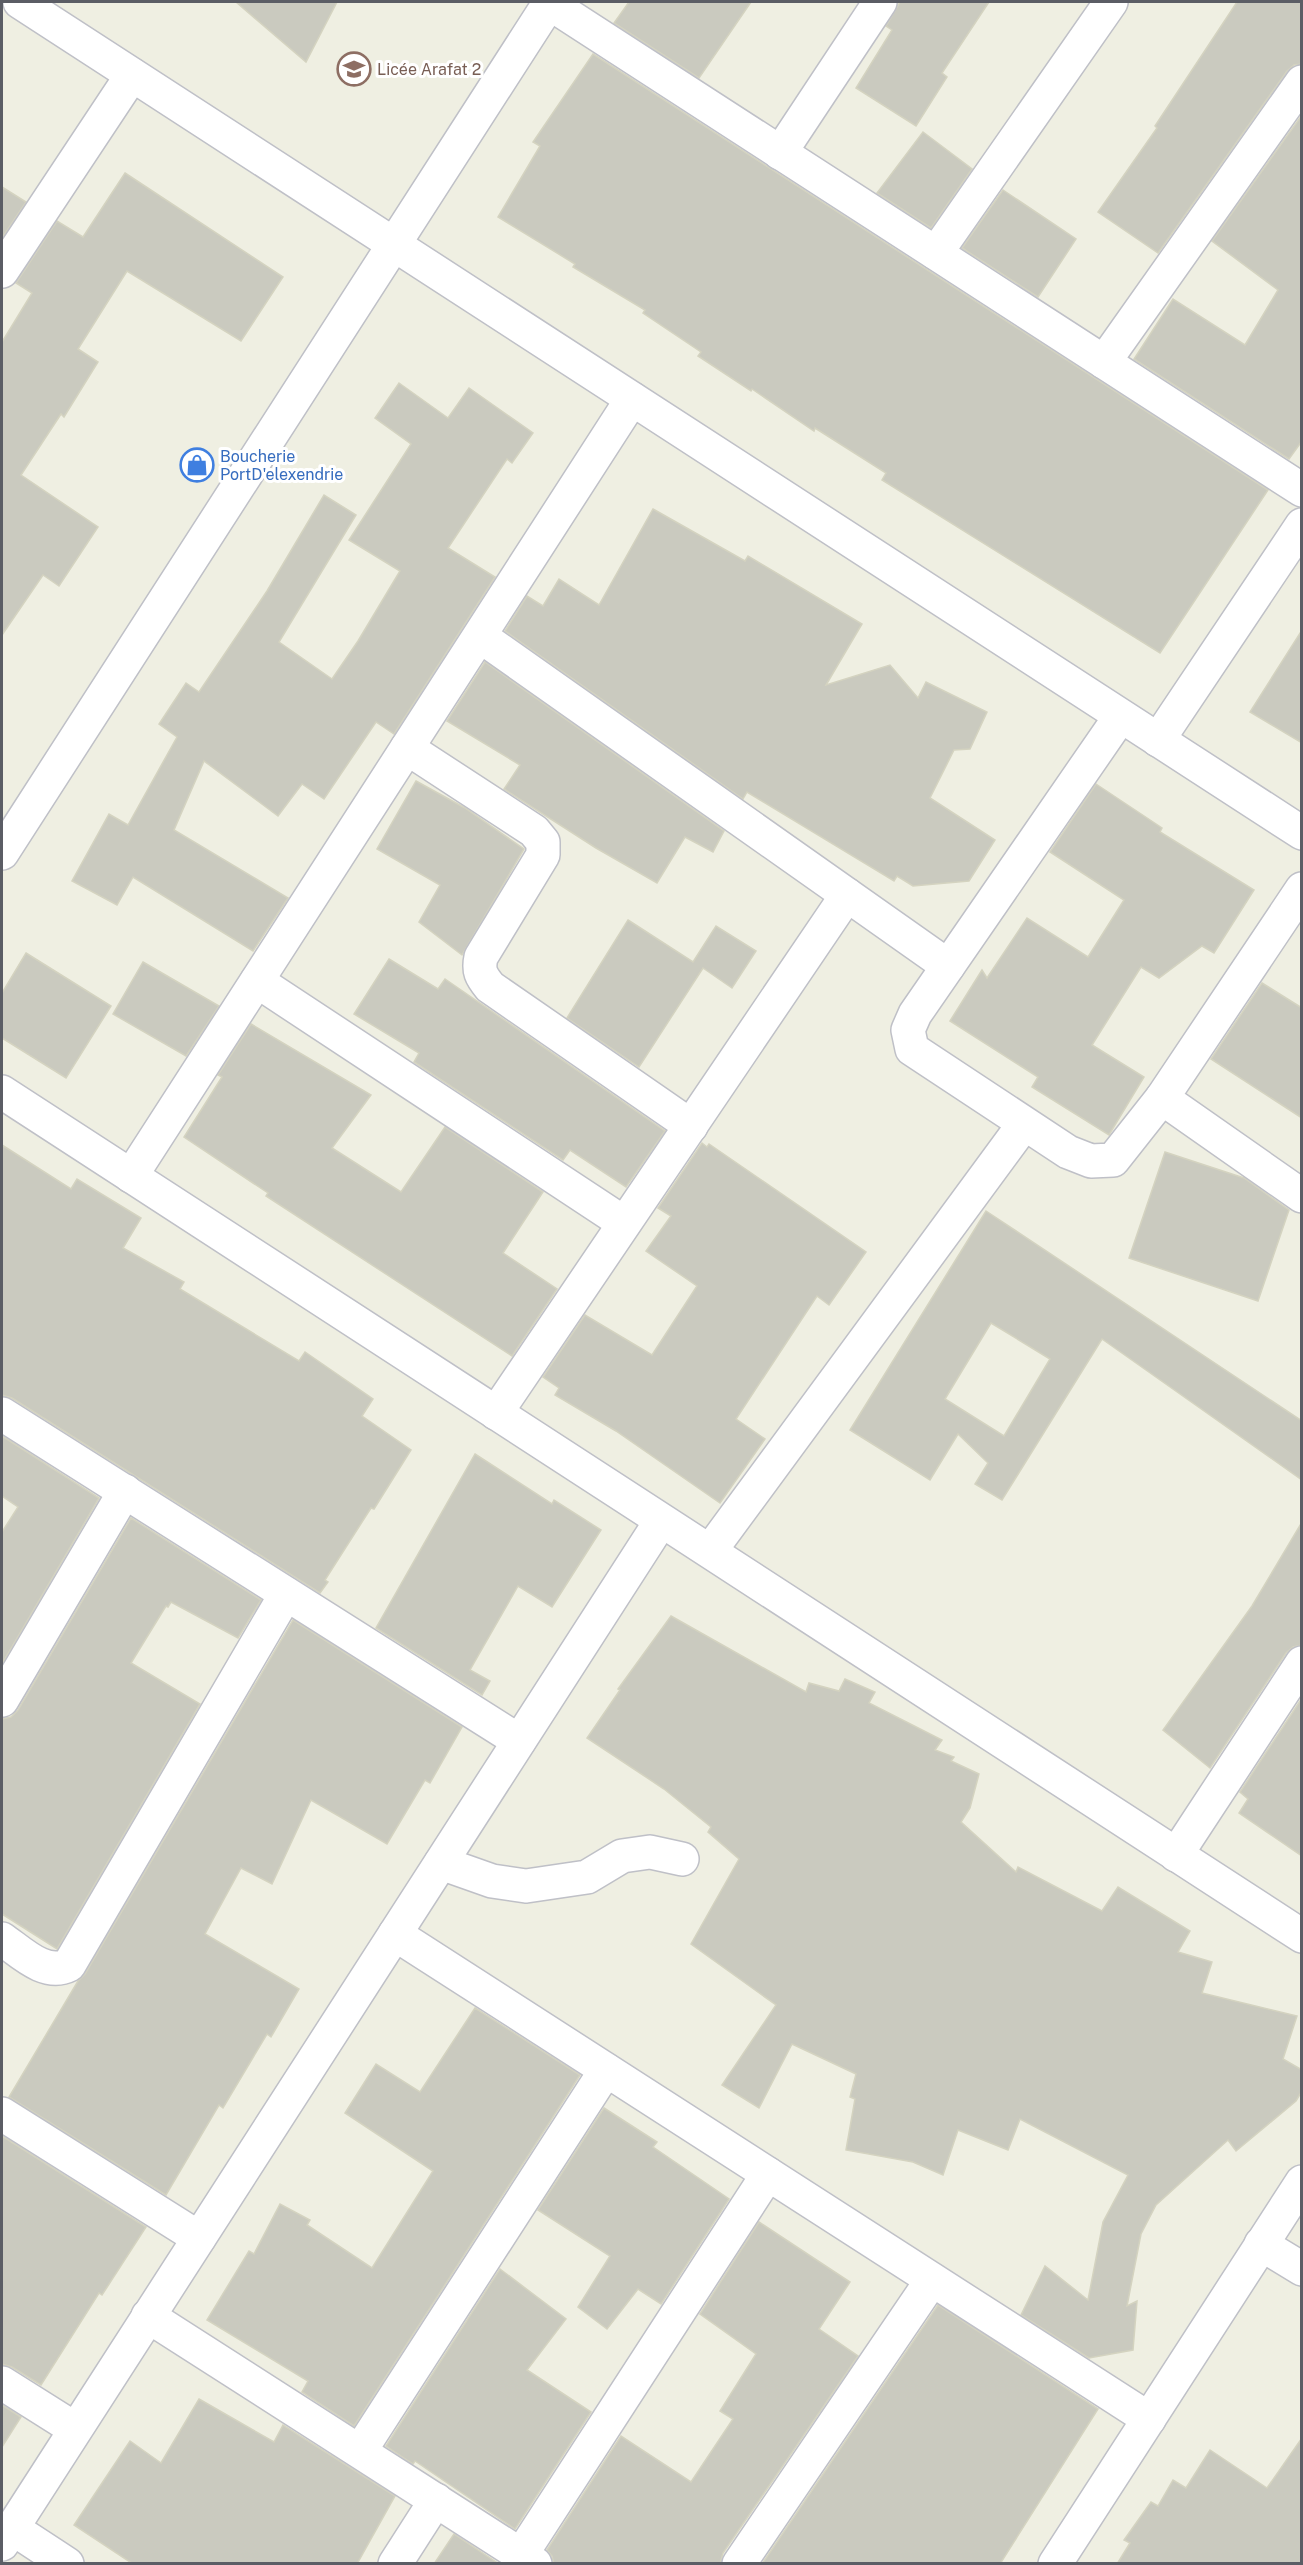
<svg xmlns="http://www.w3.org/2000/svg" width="1303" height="2565" font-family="'Public Sans',sans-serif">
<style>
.building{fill:#cacabf;stroke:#d4d3c0;stroke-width:1.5;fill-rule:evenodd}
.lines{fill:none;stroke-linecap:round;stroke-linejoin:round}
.minor-casing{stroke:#bfc0c7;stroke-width:36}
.minor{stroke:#fff;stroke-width:33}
.labels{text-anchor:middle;stroke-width:6;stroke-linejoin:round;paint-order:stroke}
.education-label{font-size:16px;fill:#785e54;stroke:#fff;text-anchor:start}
.shop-label{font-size:16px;fill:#366cbe;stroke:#fff;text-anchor:start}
</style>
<rect width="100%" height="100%" fill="#efefe2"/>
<g class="building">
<polygon points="236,2 337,2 306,62"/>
<polygon points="629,2 751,2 699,78 614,23"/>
<polygon points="900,2 989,2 942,73 947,77 916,126 856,88 892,30 886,26"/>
<polygon points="1237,2 1302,2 1302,64 1294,65 1287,71 1158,253 1098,212 1157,128 1155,126"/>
<polygon points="593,54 1268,490 1160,653 882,480 886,473 815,428 814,431 752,389 751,391 698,356 701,352 643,313 645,310 573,267 575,264 498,217 540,146 533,142"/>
<polygon points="1302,115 1302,441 1289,459 1134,359 1173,299 1245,345 1278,290 1212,241"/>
<polygon points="923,132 972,169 931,228 877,193"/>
<polygon points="125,173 283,277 241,341 127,271 78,349 98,362 64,417 61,414 21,475 98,527 59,586 43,575 2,635 2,342 32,293 16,283 57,221 83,237"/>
<polygon points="2,187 26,202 2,238"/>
<polygon points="1003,190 1076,239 1038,297 962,248"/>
<polygon points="399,383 448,418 469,388 533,433 512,463 507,459 448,548 495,577 394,734 376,722 324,799 302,784 278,816 204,761 174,830 288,898 253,951 133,877 117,905 72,881 109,814 128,825 177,737 159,724 186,683 199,692 267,591 324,495 356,515 279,642 332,679 358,641 400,571 349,540 411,444 375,418"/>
<polygon points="653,509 745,561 748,556 862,624 826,685 890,665 918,698 926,682 987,712 970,749 954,750 930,798 995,840 969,881 913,886 897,876 894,881 747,792 743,799 505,631 527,596 543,606 559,579 599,605"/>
<polygon points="1302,630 1302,743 1250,712"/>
<polygon points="485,662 724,831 713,852 685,837 657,883 596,848 504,789 520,765 447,721"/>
<polygon points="416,781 465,808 524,849 462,955 419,922 440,885 377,849"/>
<polygon points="1096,784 1162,828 1160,832 1254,890 1214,953 1202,946 1159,978 1141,967 1092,1045 1144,1077 1109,1135 1032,1087 1038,1077 950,1021 982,970 987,978 1027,918 1088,957 1124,900 1050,852"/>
<polygon points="628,920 693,962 716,926 756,951 732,988 703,968 639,1067 567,1018"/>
<polygon points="26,953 111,1006 66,1078 2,1038 2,993"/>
<polygon points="389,959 438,989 445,979 665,1131 626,1187 570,1150 563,1160 414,1062 419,1053 354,1014"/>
<polygon points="143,962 219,1006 186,1056 113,1014"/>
<polygon points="1262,983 1302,1008 1302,1118 1211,1059"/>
<polygon points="251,1024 371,1095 332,1148 401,1192 445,1127 543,1192 503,1253 557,1289 512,1356 266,1196 268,1193 184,1137 222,1077 218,1075"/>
<polygon points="702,1143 707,1147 709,1144 866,1252 829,1305 817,1296 736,1419 765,1439 720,1503 616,1431 555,1395 559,1388 543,1377 585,1315 652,1355 697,1286 646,1251 671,1216 658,1208"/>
<polygon points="2,1145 71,1189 77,1179 141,1218 123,1248 184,1282 180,1289 299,1361 305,1352 373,1399 362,1416 411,1450 374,1509 371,1508 325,1580 328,1582 320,1593 12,1398 2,1395"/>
<polygon points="1165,1152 1244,1178 1289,1210 1258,1301 1129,1258"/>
<path d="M986 1211 1302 1421V1480L1102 1339 1002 1500 975 1484 988 1463 958 1434 930 1480 850 1430ZM991 1323 1050 1359 1004 1436 945 1399Z"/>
<polygon points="2,1436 99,1498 2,1664 2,1532 18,1507 2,1496"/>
<polygon points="475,1454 552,1504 554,1500 601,1530 552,1607 518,1586 470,1670 490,1681 482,1695 376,1628"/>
<polygon points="131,1518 261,1600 238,1638 171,1602 168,1607 166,1606 131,1663 200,1704 57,1949 2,1914 2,1719 11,1717 18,1710"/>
<polygon points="1302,1522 1302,1645 1293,1647 1286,1653 1210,1768 1163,1730 1252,1606"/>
<polygon points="671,1616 806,1692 809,1683 839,1691 845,1679 875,1692 869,1703 942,1740 935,1750 954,1757 951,1761 979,1774 970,1808 961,1822 1016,1872 1018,1867 1102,1911 1118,1887 1190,1931 1178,1952 1212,1962 1202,1993 1297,2016 1283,2059 1302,2070 1302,2091 1296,2101 1236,2151 1228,2140 1156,2205 1141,2234 1127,2306 1137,2301 1133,2350 1089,2358 1021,2315 1045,2266 1088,2300 1103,2222 1128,2175 1020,2119 1008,2150 958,2130 943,2175 913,2162 846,2150 855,2099 850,2097 856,2074 792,2044 759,2108 722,2085 776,2005 691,1944 739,1859 708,1832 711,1827 664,1789 587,1738 620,1690 618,1689"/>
<polygon points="293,1620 462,1727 430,1783 425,1780 387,1844 311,1800 272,1884 241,1868 205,1934 299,1989 271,2037 267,2034 223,2108 219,2105 166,2195 9,2097 78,1981 85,1974"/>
<polygon points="1302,1698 1302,1856 1239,1813 1248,1799 1240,1792"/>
<polygon points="475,2008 580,2075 354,2426 302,2392 308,2381 207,2320 249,2251 254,2254 280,2204 310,2220 307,2225 372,2268 433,2171 345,2113 376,2064 420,2092"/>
<polygon points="604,2108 657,2142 653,2147 729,2199 661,2304 638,2289 607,2329 578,2307 610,2256 538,2210"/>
<polygon points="2,2136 146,2227 102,2295 99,2293 41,2385 12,2367 2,2364"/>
<polygon points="759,2222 850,2282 819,2329 858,2356 723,2553 720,2564 554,2564 552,2556 547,2550 621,2436 691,2482 733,2419 720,2411 756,2354 700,2314"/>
<polygon points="500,2269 566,2319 527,2370 591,2412 515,2529 415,2461 413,2464 386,2446"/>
<polygon points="938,2305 1098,2409 1000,2564 762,2564"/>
<polygon points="199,2399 274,2442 283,2425 395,2496 357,2564 133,2564 74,2525 130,2441 161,2463"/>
<polygon points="2,2405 21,2417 2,2447"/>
<polygon points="1302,2438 1302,2564 1117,2564 1130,2543 1124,2540 1151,2502 1158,2506 1173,2480 1186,2488 1210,2450 1267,2488"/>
<polygon points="454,2534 499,2564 434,2564"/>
</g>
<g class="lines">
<g class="minor-casing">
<g id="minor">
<polyline points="20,2 1302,833"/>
<polyline points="549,3 1302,490"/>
<polyline points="780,153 880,2"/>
<polyline points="936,253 1111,2"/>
<polyline points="2,271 132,75"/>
<polyline points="1104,362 1302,82"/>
<polyline points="480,636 948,966"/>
<polyline points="1120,717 915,1014 908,1030 912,1049 1068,1152 1091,1161 1113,1160 1162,1098"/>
<polyline points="1158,740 1302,525"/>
<path d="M407 748 534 831 543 842V855L481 957C478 971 481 976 490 987L691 1126"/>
<polyline points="2,853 550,2"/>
<polyline points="1302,889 1162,1098 1302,1196"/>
<polyline points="257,981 624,1223"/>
<polyline points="2,1092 1302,1936"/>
<polyline points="131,1176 632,399"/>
<polyline points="496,1413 847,895"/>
<polyline points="2,1414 519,1741"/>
<polyline points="710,1551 1024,1124"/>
<polyline points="2,1700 125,1491"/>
<polyline points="1176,1855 1302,1663"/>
<polyline points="441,1863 492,1881 526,1886 587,1877 622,1856 650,1852 682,1859"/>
<polyline points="395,1934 1149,2419"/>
<path d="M2 1939C21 1952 45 1977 69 1965L286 1594"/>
<polyline points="2,2114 199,2238"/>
<polyline points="1261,2244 1302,2269"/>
<polyline points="148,2316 535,2564"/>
<polyline points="2,2383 75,2429"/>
<polyline points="360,2451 606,2070"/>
<polyline points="12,2528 67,2564"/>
<polyline points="2,2544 661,1521"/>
<polyline points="521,2555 768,2174"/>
<polyline points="395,2564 436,2500"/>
<polyline points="739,2564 932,2280"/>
<polyline points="1055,2564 1302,2182"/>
</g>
</g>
<use href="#minor" class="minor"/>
</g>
<defs>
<g id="school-ring" transform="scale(1.725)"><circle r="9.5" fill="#fff" stroke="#8d6e63" stroke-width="1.5"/><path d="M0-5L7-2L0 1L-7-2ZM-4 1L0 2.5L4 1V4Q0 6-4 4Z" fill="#8d6e63"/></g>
<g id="shop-ring" transform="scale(1.725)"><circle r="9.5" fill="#fff" stroke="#3f7fe0" stroke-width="1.5"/><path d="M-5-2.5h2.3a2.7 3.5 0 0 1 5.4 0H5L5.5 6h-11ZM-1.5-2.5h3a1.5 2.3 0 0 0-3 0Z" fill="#3f7fe0"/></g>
</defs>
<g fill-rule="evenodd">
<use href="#school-ring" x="354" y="69"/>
<use href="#shop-ring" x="197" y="465"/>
</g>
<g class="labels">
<g class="education-label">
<text x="377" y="75">Licée Arafat 2</text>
</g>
<g class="shop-label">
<text x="220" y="462">Boucherie<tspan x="220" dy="18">PortD'elexendrie</tspan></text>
</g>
</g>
<rect width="1303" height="2565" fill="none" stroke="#5b5d65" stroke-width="6"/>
</svg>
